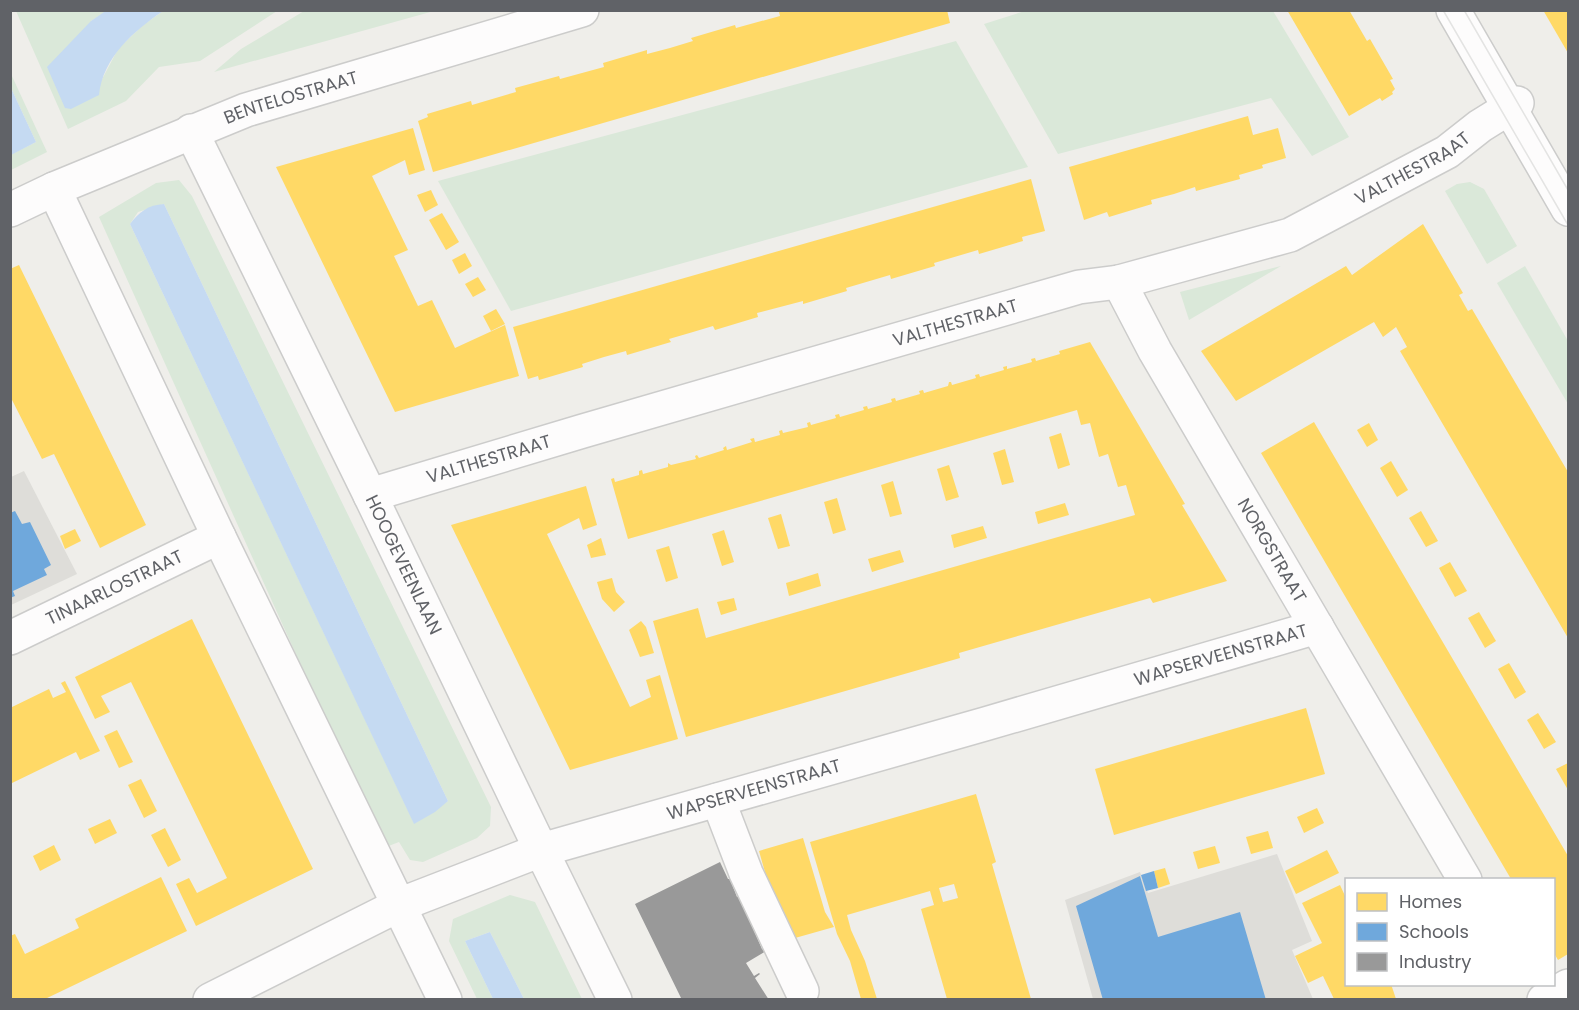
<svg xmlns="http://www.w3.org/2000/svg" width="1579" height="1010" font-family="Poppins,sans-serif">
<style>
.education{fill:#deddd9}
.green{fill:#dae8d9;fill-rule:evenodd}
.water{fill:#c5daf2}
.homes{fill:#ffd966;fill-rule:evenodd}
.schools{fill:#6fa8dc}
.industry{fill:#999}
.lines{fill:none;stroke-linecap:round;stroke-linejoin:round}
.minor-casing{stroke:#cccccb;stroke-width:36}
.minor{stroke:#fdfcfc;stroke-width:33}
.tram{stroke:#e4e4e3;stroke-width:1.5}
.labels{text-anchor:middle;stroke-width:6;stroke-linejoin:round;paint-order:stroke}
.street-label{font-size:18px;fill:#606267;stroke:#fff}
</style>
<rect width="100%" height="100%" fill="#efeeea"/>
<g class="education">
<polygon points="24,471 77,574 11,605 11,477"/>
<polygon points="1277,854 1312,941 1292,950 1313,999 1093,999 1065,900 1140,872 1148,893"/>
</g>
<g class="green">
<polygon points="1028,10 1273,11 1349,137 1312,156 1271,98 1058,154 984,24"/>
<polygon points="16,11 107,11 91,21 100,83 118,49 142,26 163,11 277,11 200,61 159,67 126,101 68,129"/>
<polygon points="304,11 304,10 434,11 214,72 241,49"/>
<polygon points="956,41 1028,167 511,311 438,181"/>
<polygon points="11,74 47,152 11,170 10,155 36,142 11,88"/>
<path d="M179 180 192 196 491 807 490 826 477 838 423 862 410 860 399 842 386 847 326 721 99 217 156 183ZM164 204 448 801 414 823 130 224 138 212Z"/>
<polygon points="1470,182 1484,189 1517,246 1487,264 1445,191 1457,184"/>
<polygon points="1281,266 1189,320 1180,292"/>
<polygon points="1525,266 1568,341 1568,404 1497,283"/>
<polygon points="510,895 535,902 582,999 524,999 490,932 465,941 493,999 477,999 449,941 453,919"/>
</g>
<g class="water">
<path d="M107 10 163 11C134 31 103 57 99 95L71 109 65 108 47 67 91 21Z"/>
<polygon points="11,88 36,142 11,155 10,155"/>
<path d="M164 204 448 801 435 812 414 824 130 224C139 212 148 205 164 204Z"/>
<polygon points="490,932 524,999 493,999 465,941"/>
</g>
<g class="homes">
<polygon points="785,10 947,10 950,23 433,172 418,121 428,117 427,114 471,101 472,105 516,92 515,88 559,76 560,79 604,67 603,63 647,50 647,54 670,48 693,41 691,38 735,25 736,28 780,16 779,12"/>
<polygon points="1287,10 1349,10 1367,41 1370,39 1393,79 1390,80 1395,89 1392,92 1393,94 1382,101 1380,98 1349,116"/>
<polygon points="1543,10 1568,10 1568,53"/>
<polygon points="1248,116 1253,135 1278,128 1286,158 1262,165 1263,168 1239,175 1240,179 1196,191 1195,187 1174,194 1151,200 1152,204 1109,217 1107,212 1084,220 1069,167"/>
<polygon points="413,128 425,170 409,175 405,160 372,176 408,250 394,256 418,306 432,300 455,348 505,325 519,376 395,412 276,167"/>
<polygon points="1031,179 1045,231 1022,237 1023,241 979,254 978,250 934,263 935,266 891,279 890,275 846,288 847,291 803,304 803,301 757,313 758,317 715,330 713,326 693,332 669,339 671,342 627,355 626,351 604,357 582,364 583,367 539,380 538,376 528,379 513,327"/>
<polygon points="431,190 438,205 425,212 417,195"/>
<polygon points="442,213 459,242 446,250 429,220"/>
<polygon points="1423,224 1463,293 1459,295 1468,311 1472,309 1568,472 1568,638 1400,351 1407,347 1396,327 1383,337 1374,322 1236,401 1201,351 1346,266 1352,275"/>
<polygon points="465,253 472,266 459,274 452,260"/>
<polygon points="19,265 146,525 100,548 54,454 42,459 10,396 10,269"/>
<polygon points="478,277 486,290 473,297 465,284"/>
<polygon points="496,309 505,324 491,331 483,316"/>
<polygon points="1090,342 1185,504 1182,505 1227,581 1153,603 1150,598 959,653 960,658 686,737 653,621 698,608 706,638 1135,515 1128,492 1126,485 1118,487 1108,454 1099,457 1090,423 1081,425 1077,410 628,539 611,479 614,478 615,482 639,475 639,471 642,470 643,474 668,467 668,463 671,465 696,459 695,456 697,455 699,458 724,450 723,448 726,446 727,450 752,442 750,439 754,438 755,442 780,435 779,431 782,430 783,433 808,427 807,423 810,422 811,425 836,418 835,415 839,414 840,417 864,410 863,407 867,406 868,409 892,402 891,399 895,398 896,401 920,394 919,391 923,390 924,393 948,386 949,382 951,382 952,385 976,378 975,375 979,374 980,377 1004,370 1003,367 1007,366 1007,369 1032,362 1031,359 1035,358 1036,361 1060,354 1059,351"/>
<polygon points="1314,422 1568,856 1568,954 1558,960 1554,953 1554,879 1511,879 1261,453"/>
<polygon points="1369,423 1378,440 1367,447 1357,430"/>
<polygon points="1061,433 1070,465 1058,469 1049,437"/>
<polygon points="1005,449 1014,482 1002,485 993,453"/>
<polygon points="1391,461 1408,490 1397,497 1380,468"/>
<polygon points="949,465 959,497 946,501 937,469"/>
<polygon points="893,481 902,514 890,517 881,485"/>
<polygon points="586,486 597,525 583,530 579,518 547,534 630,707 651,697 646,680 660,675 678,739 570,770 451,525"/>
<polygon points="837,498 846,530 833,534 824,502"/>
<polygon points="1065,503 1069,515 1038,524 1035,512"/>
<polygon points="1421,511 1438,541 1426,547 1409,518"/>
<polygon points="781,514 790,546 778,549 768,518"/>
<polygon points="983,526 987,538 954,548 951,535"/>
<polygon points="75,529 81,541 65,549 60,536"/>
<polygon points="724,530 734,562 722,566 712,534"/>
<polygon points="601,538 606,555 591,558 587,545"/>
<polygon points="669,546 678,578 666,582 656,550"/>
<polygon points="900,550 904,562 872,572 868,559"/>
<polygon points="1450,562 1467,591 1455,597 1439,568"/>
<polygon points="818,573 821,586 789,596 786,583"/>
<polygon points="612,578 616,592 625,602 614,612 602,599 597,582"/>
<polygon points="734,598 737,610 721,615 717,602"/>
<polygon points="1479,612 1496,641 1485,648 1468,618"/>
<polygon points="192,619 313,869 196,926 176,884 189,878 197,893 227,878 131,682 101,696 110,712 95,719 75,677"/>
<polygon points="641,621 646,627 654,653 640,657 629,630"/>
<polygon points="1509,663 1526,692 1515,699 1498,669"/>
<polygon points="65,681 100,751 80,760 76,752 10,784 10,708 49,689 53,698 66,692 61,683"/>
<polygon points="1306,708 1325,774 1114,835 1095,769"/>
<polygon points="1538,713 1556,742 1544,749 1527,720"/>
<polygon points="117,730 133,762 119,768 104,736"/>
<polygon points="1568,763 1568,790 1556,769"/>
<polygon points="141,779 157,811 144,818 128,785"/>
<path d="M976 794 996 862 992 864 1031 999H947L921 909 934 905 930 891 847 915 851 930 865 961 877 999H861L850 961 837 934 810 842ZM954 884 958 898 943 902 939 888Z"/>
<polygon points="1317,808 1324,823 1304,833 1297,817"/>
<polygon points="110,819 117,833 95,844 88,829"/>
<polygon points="165,828 181,860 168,867 151,835"/>
<polygon points="1268,831 1273,848 1251,854 1246,837"/>
<polygon points="803,838 825,912 834,927 788,940 774,904 759,851"/>
<polygon points="54,845 61,860 40,871 33,856"/>
<polygon points="1215,846 1220,863 1198,869 1193,852"/>
<polygon points="1327,850 1339,873 1296,894 1285,871"/>
<polygon points="1165,868 1170,884 1158,888 1154,871"/>
<polygon points="161,877 187,931 45,999 10,999 10,936 15,934 25,954 79,928 75,919"/>
<polygon points="1340,885 1346,898 1346,984 1391,984 1396,999 1334,999 1323,976 1308,983 1295,956 1322,943 1302,903"/>
</g>
<g class="schools">
<polygon points="15,511 22,524 30,522 51,565 44,569 47,575 13,591 15,596 10,598 10,513"/>
<polygon points="1154,871 1158,888 1146,891 1141,875"/>
<polygon points="1140,876 1158,937 1240,912 1266,1000 1103,1000 1076,906"/>
</g>
<polygon class="industry" points="720,862 728,879 730,879 737,897 739,896 762,949 766,951 746,963 754,976 759,973 760,974 755,978 769,1000 682,1000 635,904"/>
<g class="lines">
<g class="minor-casing">
<g id="minor">
<polyline points="1453,10 1568,209"/>
<path id="s1" d="M191 131 370 495 541 850 615 1000"/>
<polyline points="54,189 219,537 445,1000"/>
<path id="s2" d="M10 210 54 189 246 110 582 10"/>
<path id="s3" d="M1119 282 1155 351 1465 880"/>
<path id="s4" d="M370 495 583 431 1079 287 1119 282 1290 235 1447 152 1480 126 1517 103"/>
<path id="s5" d="M10 638 219 537"/>
<polyline points="718,800 746,873 802,991"/>
<path id="s6" d="M210 1000 399 905 541 850 985 724 1317 627"/>
<polyline points="1544,1000 1568,986"/>
</g>
</g>
<use href="#minor" class="minor"/>
<g class="tram">
<polyline points="1443,10 1568,225"/>
<polyline points="1464,10 1568,190"/>
</g>
</g>
<g class="labels">
<g class="street-label">
<text dy="6" stroke="none"><textPath href="#s2" startOffset="303">BENTELOSTRAAT</textPath></text>
<text dy="6" stroke="none"><textPath href="#s4" startOffset="1096">VALTHESTRAAT</textPath></text>
<text dy="6" stroke="none"><textPath href="#s4" startOffset="610">VALTHESTRAAT</textPath></text>
<text dy="6" stroke="none"><textPath href="#s4" startOffset="124">VALTHESTRAAT</textPath></text>
<text dy="6" stroke="none"><textPath href="#s3" startOffset="309">NORGSTRAAT</textPath></text>
<text dy="6" stroke="none"><textPath href="#s1" startOffset="483">HOOGEVEENLAAN</textPath></text>
<text dy="6" stroke="none"><textPath href="#s5" startOffset="116">TINAARLOSTRAAT</textPath></text>
<text dy="6" stroke="none"><textPath href="#s6" startOffset="1071">WAPSERVEENSTRAAT</textPath></text>
<text dy="6" stroke="none"><textPath href="#s6" startOffset="585">WAPSERVEENSTRAAT</textPath></text>
</g>
</g>
<rect width="1579" height="1010" fill="none" stroke="#606267" stroke-width="24"/>
<rect x="1345" y="878" width="210" height="108" fill="#ffffff" stroke="#bfc0c2" stroke-width="1.5"/>
<rect x="1357" y="893" width="30" height="18" fill="#ffd966" stroke="#bfc0c2" stroke-width="1.5"/>
<text x="1399" y="908" font-size="18" fill="#606267">Homes</text>
<rect x="1357" y="923" width="30" height="18" fill="#6fa8dc" stroke="#bfc0c2" stroke-width="1.5"/>
<text x="1399" y="938" font-size="18" fill="#606267">Schools</text>
<rect x="1357" y="953" width="30" height="18" fill="#999999" stroke="#bfc0c2" stroke-width="1.5"/>
<text x="1399" y="968" font-size="18" fill="#606267">Industry</text>
</svg>
